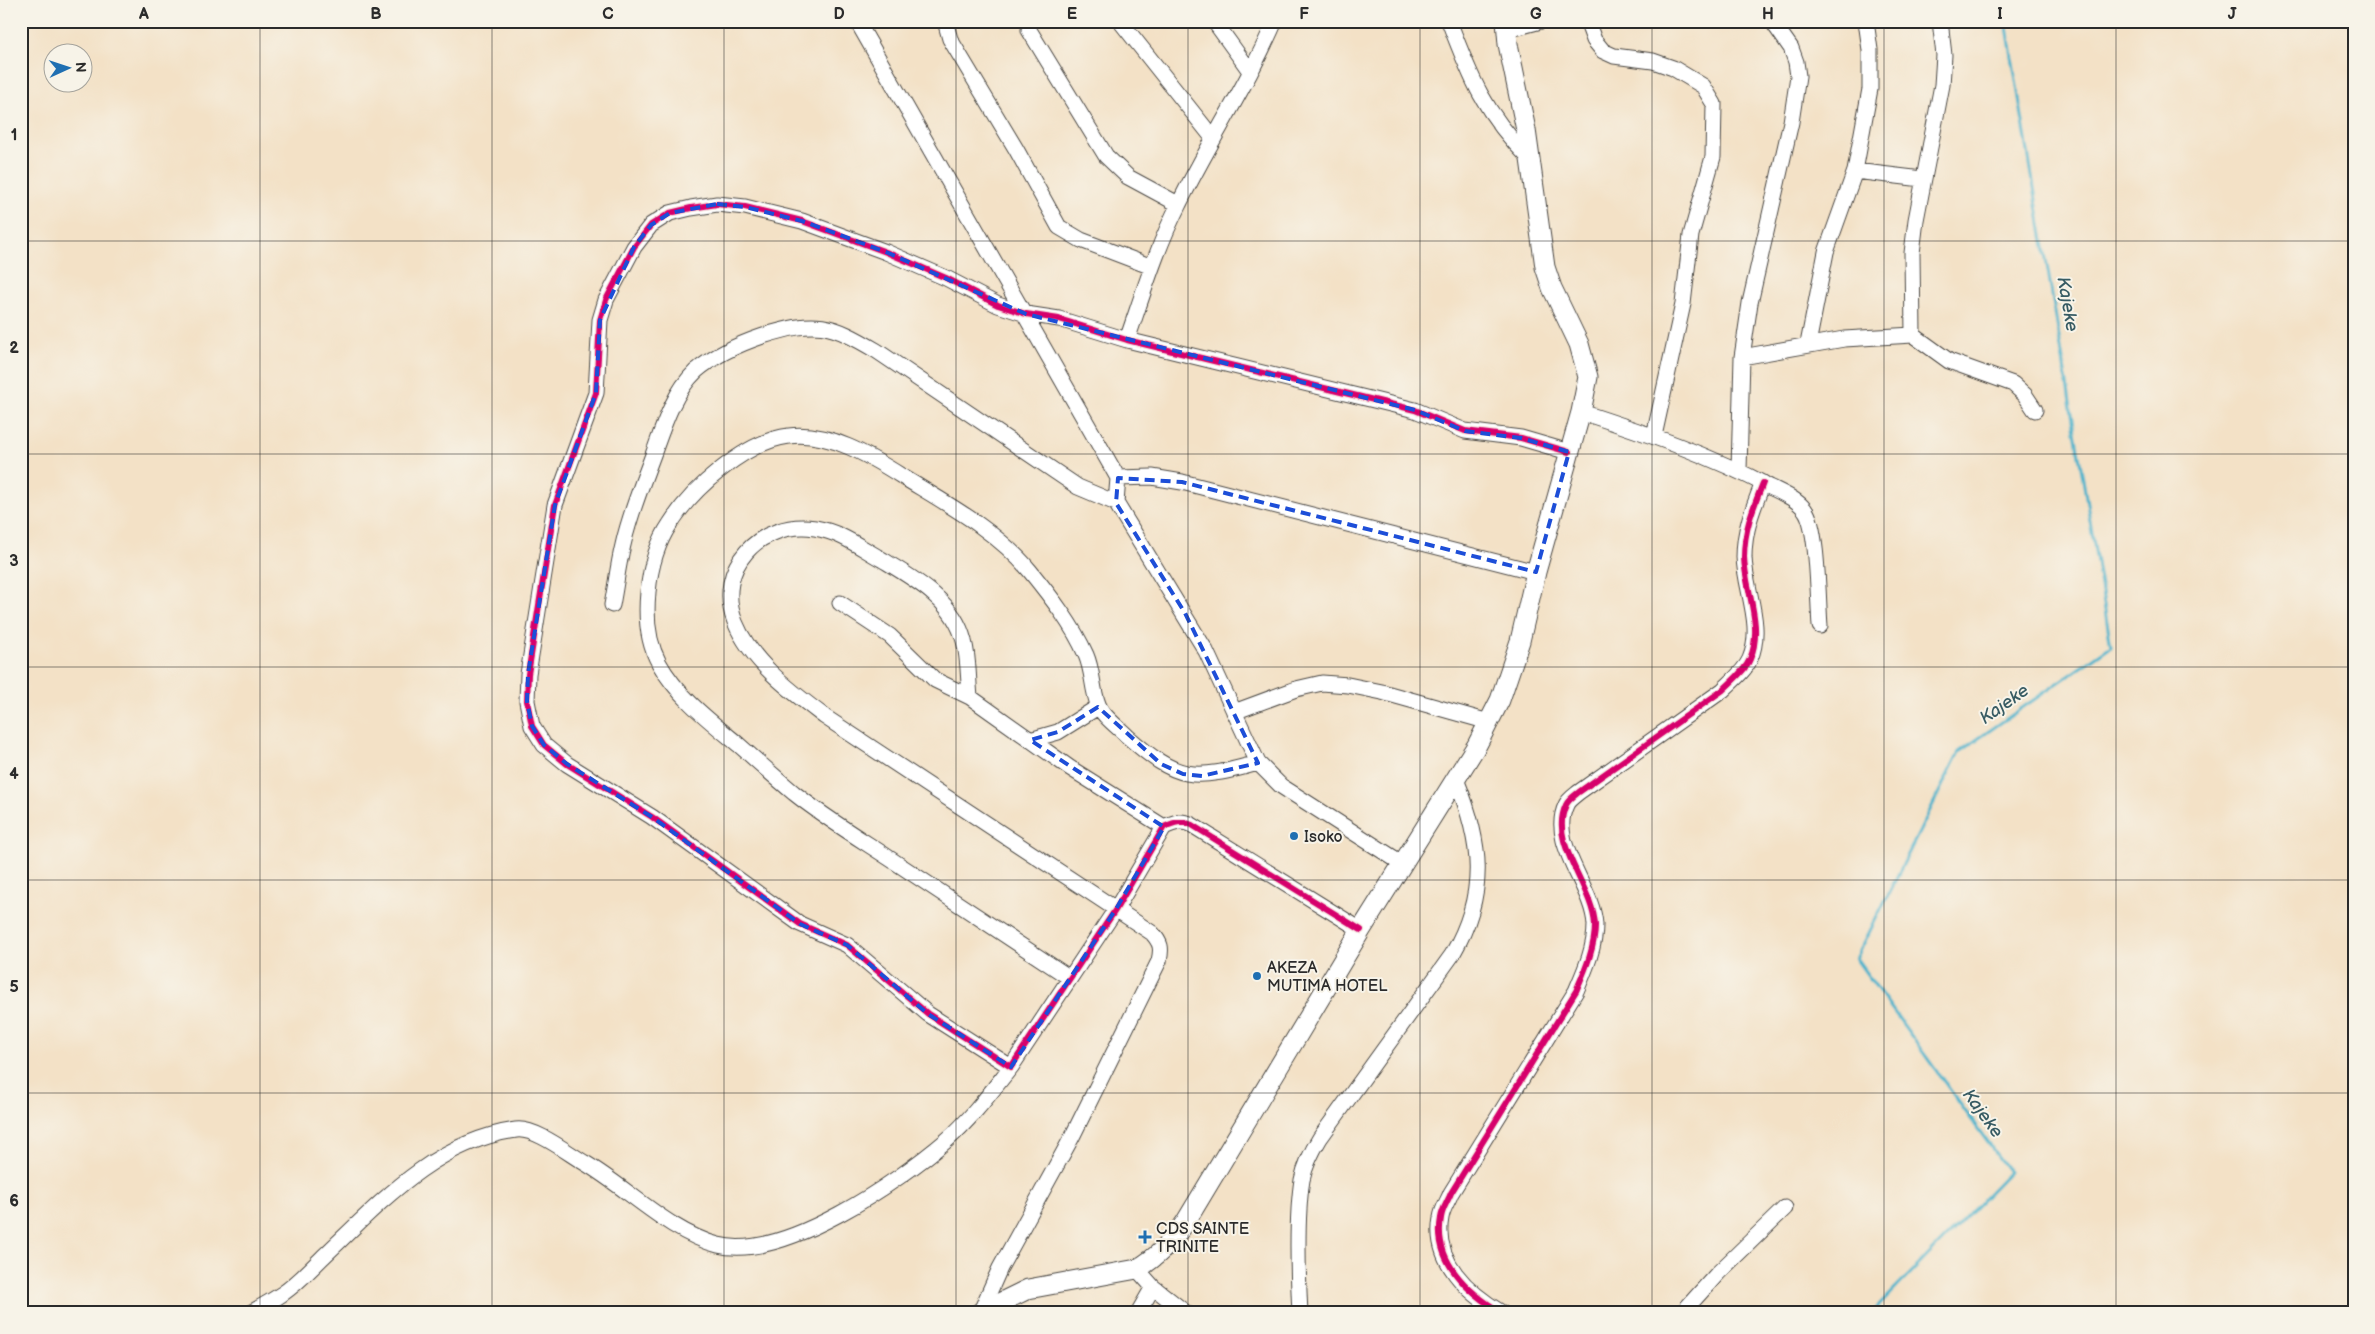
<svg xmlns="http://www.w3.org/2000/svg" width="2375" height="1334" viewBox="0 0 2375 1334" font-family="'Balsamiq Sans',sans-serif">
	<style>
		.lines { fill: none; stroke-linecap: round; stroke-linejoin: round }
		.stream { stroke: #4db3cc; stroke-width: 3 }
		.minor-casing { stroke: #494642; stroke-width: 17 }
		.major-casing { stroke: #494642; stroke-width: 21 }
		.minor { stroke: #fff; stroke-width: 15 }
		.major { stroke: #fff; stroke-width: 19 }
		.cycleway-casing { stroke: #f7f3e8; stroke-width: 9 }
		.cycleway { stroke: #d6006c; stroke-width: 6 }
		.marked { fill: none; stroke: #1d4ed8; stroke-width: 4; stroke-dasharray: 10 6; stroke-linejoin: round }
		.grid { fill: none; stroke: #2b2b2b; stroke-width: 1; stroke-opacity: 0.55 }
		.poi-dot { fill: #1f6fb2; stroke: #f7f3e8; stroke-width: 2 }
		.labels { text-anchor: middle; stroke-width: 4; stroke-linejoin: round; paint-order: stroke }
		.poi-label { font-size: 16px; fill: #2b2b2b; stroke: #f7f3e8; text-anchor: start }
		.water-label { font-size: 18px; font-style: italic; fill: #375b63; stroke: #f7f3e8 }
		.neatline { fill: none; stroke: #2b2b2b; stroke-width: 2 }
		.grid-label { font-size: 16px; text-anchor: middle; font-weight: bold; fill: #2b2b2b }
	</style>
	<rect width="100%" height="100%" fill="#f7f3e8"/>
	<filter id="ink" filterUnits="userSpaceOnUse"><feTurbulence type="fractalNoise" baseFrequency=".02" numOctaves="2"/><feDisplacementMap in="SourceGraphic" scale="10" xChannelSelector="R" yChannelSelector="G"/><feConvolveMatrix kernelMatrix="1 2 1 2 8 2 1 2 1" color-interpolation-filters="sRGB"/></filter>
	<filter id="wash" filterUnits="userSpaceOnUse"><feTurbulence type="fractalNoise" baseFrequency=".0096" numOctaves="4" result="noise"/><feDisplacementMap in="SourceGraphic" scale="20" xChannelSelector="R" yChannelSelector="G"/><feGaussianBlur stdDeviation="1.12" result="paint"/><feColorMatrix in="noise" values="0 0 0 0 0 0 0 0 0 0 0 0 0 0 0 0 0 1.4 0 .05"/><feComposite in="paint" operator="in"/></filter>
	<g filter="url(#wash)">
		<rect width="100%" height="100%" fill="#f3e1c6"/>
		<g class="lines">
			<path class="stream" d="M 1872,1313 L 2009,1172 L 1856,959 L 1959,752 L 2111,646 L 2006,21"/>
		</g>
	</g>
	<g filter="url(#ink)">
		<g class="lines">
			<g class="minor-casing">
				<path id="minor" d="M 857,21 L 1118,478 L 1116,503 L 1206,651 L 1258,763 L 1281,786 L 1403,864
					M 945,21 L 950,39 L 1016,149 L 1059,227 L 1081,240 L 1152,267
					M 1120,21 L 1213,138
					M 1214,21 L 1250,71
					M 1449,21 C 1471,79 1485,114 1530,159
					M 1587,21 L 1594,40 L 1603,51 L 1614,56 L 1653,61 L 1673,68 L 1703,86 L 1714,104 L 1713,157 L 1691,235 L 1683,304 L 1654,436
					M 1029,30 L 1106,156 L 1128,177 L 1178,204
					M 1507,30 L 1541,21
					M 1855,171 L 1922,179
					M 1913,335 L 1912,253 L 1916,220 L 1942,85 L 1944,55 L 1940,21
					M 1127,340 C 1143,294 1157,247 1179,204 C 1209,142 1248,84 1275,21
					M 1808,344 L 1826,252 L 1855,171 L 1870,89 L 1870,50 L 1866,21
					M 1742,357 L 1844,339 L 1913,335 L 1949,361 L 2013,384 L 2025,395 L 2035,410
					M 1581,412 C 1646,433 1710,455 1770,487 C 1782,493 1797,499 1805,510 C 1818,527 1818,601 1820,626
					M 1739,470 L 1742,357 L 1750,303 L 1791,122 L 1798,76 L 1796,62 L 1791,48 L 1772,21
					M 1118,478 L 1152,477 L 1182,482 L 1536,572
					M 840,603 L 890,636 L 935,680 L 970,697 C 968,679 969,659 964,641 C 954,601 916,580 883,560 C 861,548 841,532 815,528 C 760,520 714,568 735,622 C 751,662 792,692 825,717 L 1152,933 C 1161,943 1162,948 1159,961 L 1072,1137 L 1000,1268 L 981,1311
					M 612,605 C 616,585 618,565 623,545 C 630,513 643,482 654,452 C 664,424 674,392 696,371 C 715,355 739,344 763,336 C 816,319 830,323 877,351 L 1078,487 L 1116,503
					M 970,697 L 1070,768 L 1164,827
					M 1234,712 L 1296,689 L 1322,683 L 1348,685 L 1382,692 L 1489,722
					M 1030,740 L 1058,732 L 1098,707
					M 1361,930 L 1192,825 C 1181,820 1175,822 1164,827 L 1116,909 L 1011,1067 L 928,1014 L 847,945 L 800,924 L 652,817 L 567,764 L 544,745 L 532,726 L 527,701 L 528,674 L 555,505 L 596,393 L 600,320 L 606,300 L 634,247 L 651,225 L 670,213 L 691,208 L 717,204 L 745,207 L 802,221 L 886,252 L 946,278 L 998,305 L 1026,314 L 1059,319 L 1127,340 L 1415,410 L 1465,431 L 1521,438 L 1569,452
					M 1070,978 C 1010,938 950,898 889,858 C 857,837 824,817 794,793 C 775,777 757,761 739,745 C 710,721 677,696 659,663 C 638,625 647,558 670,524 C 692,489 746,441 789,436 C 829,431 870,456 903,477 C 947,504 996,530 1030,571 C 1051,597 1073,625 1086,655 C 1093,671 1092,689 1098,704 C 1102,716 1118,727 1127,736 C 1178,781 1193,781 1258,763
					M 1137,1269 L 1153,1287 L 1186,1313
					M 250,1313 C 261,1307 272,1301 282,1294 C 297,1284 310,1270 323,1257 C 380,1203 434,1142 516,1130 C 535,1127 569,1154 585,1163 C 629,1189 669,1232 718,1245 C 783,1262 899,1181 947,1140 C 971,1119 991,1092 1011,1067
					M 1138,1313 L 1153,1287
					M 1300,1313 C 1298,1275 1296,1217 1302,1180 C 1305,1165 1312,1151 1320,1138 L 1452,955 C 1488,893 1482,843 1456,779
					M 1502,1313 C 1468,1293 1433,1261 1441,1218 C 1442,1209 1448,1201 1451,1193 L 1576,991 C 1585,970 1595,948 1595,925 C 1593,886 1548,843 1566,805 C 1568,800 1574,796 1579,792 L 1723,690 C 1732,681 1745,671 1750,659 C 1764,626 1745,590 1744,557 C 1744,530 1753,508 1763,483
					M 1682,1313 L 1718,1273 L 1785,1208"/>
			</g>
			<g class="major-casing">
				<path id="major" d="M 979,1313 L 1028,1289 L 1137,1269 C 1158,1257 1171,1242 1185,1223 L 1361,930 L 1477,745 L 1500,700 L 1520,641 L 1536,572 L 1581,412 L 1588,377 L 1579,344 L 1552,288 L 1545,267 L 1526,130 L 1508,44 L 1506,21"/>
			</g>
			<use href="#minor" class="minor"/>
			<use href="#major" class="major"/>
			<g class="cycleway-casing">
				<path id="cycleway" d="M 1361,930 L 1192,825 C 1181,820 1175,822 1164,827 L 1116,909 L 1011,1067 L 928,1014 L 847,945 L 800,924 L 652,817 L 567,764 L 544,745 L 532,726 L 527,701 L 528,674 L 555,505 L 596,393 L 600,320 L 606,300 L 634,247 L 651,225 L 670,213 L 691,208 L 717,204 L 745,207 L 802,221 L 886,252 L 946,278 L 998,305 L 1026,314 L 1059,319 L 1127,340 L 1415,410 L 1465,431 L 1521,438 L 1569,452
					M 1502,1313 C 1468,1293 1433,1261 1441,1218 C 1442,1209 1448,1201 1451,1193 L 1576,991 C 1585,970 1595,948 1595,925 C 1593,886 1548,843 1566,805 C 1568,800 1574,796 1579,792 L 1723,690 C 1732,681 1745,671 1750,659 C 1764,626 1745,590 1744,557 C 1744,530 1753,508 1763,483"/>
			</g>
			<use href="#cycleway" class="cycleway"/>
		</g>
	</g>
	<path class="marked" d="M 717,204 L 745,207 L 802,221 L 886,252 L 1026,314 L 1415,410 L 1465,431 L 1521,438 L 1569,452 L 1536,572 L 1182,482 L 1118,478 L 1116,503 L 1185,613 L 1258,763 L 1202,776 L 1183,774 L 1161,764 L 1098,707 L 1058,732 L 1030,740 L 1164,827 L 1116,909 L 1011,1067 L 928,1014 L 847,945 L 800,924 L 652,817 L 567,764 L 544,745 L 532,726 L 527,701 L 528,674 L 555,505 L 596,393 L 600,320 L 634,247 L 651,225 L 670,213 Z"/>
	<path class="grid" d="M 260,21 L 260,1313M 492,21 L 492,1313M 724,21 L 724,1313M 956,21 L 956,1313M 1188,21 L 1188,1313M 1420,21 L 1420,1313M 1652,21 L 1652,1313M 1884,21 L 1884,1313M 2116,21 L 2116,1313M 21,241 L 2354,241M 21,454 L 2354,454M 21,667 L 2354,667M 21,880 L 2354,880M 21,1093 L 2354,1093"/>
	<g class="poi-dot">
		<circle cx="1294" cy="836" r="5"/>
		<circle cx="1257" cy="976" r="5"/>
		<path d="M1142.5 1229.5h5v5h5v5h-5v5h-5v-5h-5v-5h5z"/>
	</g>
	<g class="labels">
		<g class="poi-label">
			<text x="1304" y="842">Isoko</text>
			<text x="1267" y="973">AKEZA<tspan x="1267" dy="18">MUTIMA HOTEL</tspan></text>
			<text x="1156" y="1234">CDS SAINTE<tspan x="1156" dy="18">TRINITE</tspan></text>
		</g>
		<g class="water-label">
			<text transform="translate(2068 304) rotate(80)" y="6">Kajeke</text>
			<text transform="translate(2004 704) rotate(-35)" y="6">Kajeke</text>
			<text transform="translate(1983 1113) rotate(54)" y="6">Kajeke</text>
		</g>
	</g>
	<rect width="2375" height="1334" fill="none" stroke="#f7f3e8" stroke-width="55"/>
	<g transform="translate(68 68) rotate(87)"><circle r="24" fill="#f7f3e8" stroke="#a5a39c"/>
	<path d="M0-4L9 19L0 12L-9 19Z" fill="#1f6fb2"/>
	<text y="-8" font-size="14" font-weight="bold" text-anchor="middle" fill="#2b2b2b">N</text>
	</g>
	<rect x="28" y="28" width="2320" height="1278" class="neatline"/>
	<g class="grid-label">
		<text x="144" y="19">A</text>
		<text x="376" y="19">B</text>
		<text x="608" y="19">C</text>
		<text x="839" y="19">D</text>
		<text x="1072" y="19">E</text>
		<text x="1304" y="19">F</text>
		<text x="1536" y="19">G</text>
		<text x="1768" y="19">H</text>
		<text x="2000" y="19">I</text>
		<text x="2232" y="19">J</text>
		<text x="14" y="140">1</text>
		<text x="14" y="353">2</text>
		<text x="14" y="566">3</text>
		<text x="14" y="779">4</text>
		<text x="14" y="992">5</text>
		<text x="14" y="1206">6</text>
	</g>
</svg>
